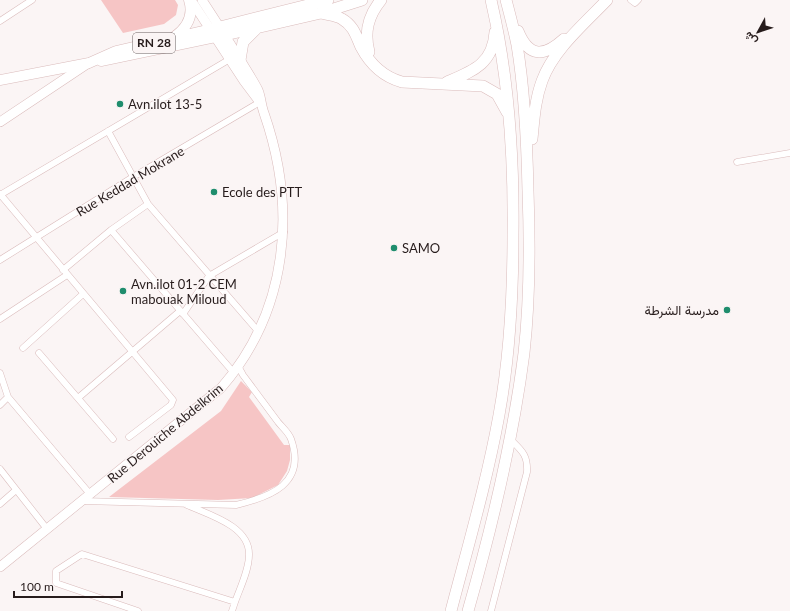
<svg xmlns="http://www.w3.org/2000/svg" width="790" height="611" viewBox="0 0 790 611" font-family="Lato,Vazirmatn,sans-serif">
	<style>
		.garden { fill: #f6c5c5 }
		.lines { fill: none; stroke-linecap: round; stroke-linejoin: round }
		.street-casing { stroke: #dabbbb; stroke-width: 7 }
		.secondary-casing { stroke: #dabbbb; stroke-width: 10 }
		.primary-casing { stroke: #dabbbb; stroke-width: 11 }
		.highway-casing { stroke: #dabbbb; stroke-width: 12 }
		.street { stroke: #fff; stroke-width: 6 }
		.secondary { stroke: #fff; stroke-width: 9 }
		.primary { stroke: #fff; stroke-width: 10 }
		.highway { stroke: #fff; stroke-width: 11 }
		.poi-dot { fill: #1f8d6d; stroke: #fbf5f5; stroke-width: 1.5 }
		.labels { text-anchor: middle; stroke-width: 3; stroke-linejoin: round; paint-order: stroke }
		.shield { fill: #fbf5f5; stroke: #675d5d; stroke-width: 1 }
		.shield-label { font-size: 12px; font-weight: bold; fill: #271c1c }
		.poi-label { font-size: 13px; fill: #271c1c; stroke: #fbf5f5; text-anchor: start }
		.street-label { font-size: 13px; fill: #271c1c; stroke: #fbf5f5 }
	</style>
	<rect width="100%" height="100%" fill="#fbf5f5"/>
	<path class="garden" d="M 101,0 L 175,0 L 178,5 L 176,15 L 164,24 L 123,33 Z
		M 241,381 L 252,392 L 249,397 L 284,445 L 290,445 L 290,460 L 287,471 L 278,485 L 252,498 L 218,500 L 109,497 L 221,411 Z"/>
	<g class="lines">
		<g class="street-casing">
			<path id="street" d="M 631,0 L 635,3 L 638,0
				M 0,21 L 32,0
				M 108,131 L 148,204 L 258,331
				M 737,162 L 790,153
				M 0,194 L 173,400 L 171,405 L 129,437
				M 0,195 L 230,59
				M 111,230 L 234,373
				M 0,260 L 133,177 L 260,102
				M 63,270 L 111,230 L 148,204
				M 183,314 L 209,276 L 284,232
				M 0,319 L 67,275
				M 23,348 L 83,294
				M 39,353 L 113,439
				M 0,373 L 8,397 L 90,494
				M 78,398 L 180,311
				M 0,405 L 8,397
				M 0,469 L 47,529
				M 82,501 L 236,505 C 270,497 307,484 291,439 C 289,433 282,427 278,422 C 266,406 255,391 243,375 L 238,366
				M 0,504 L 16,490
				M 138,611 L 56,583 L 56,571 L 82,554 L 235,602 C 240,588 249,570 249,555 C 250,525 206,514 185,504
				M 232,611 L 235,602
				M 491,611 L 527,472 C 528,454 521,450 509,438"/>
		</g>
		<g class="secondary-casing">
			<path id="secondary" d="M 191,0 L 244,81 L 259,101
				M 0,122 L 87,64
				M 0,567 L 221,388 C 289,310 297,208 264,113 C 261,105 261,97 258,90 C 253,80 246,70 241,61 C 228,40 215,20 202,0"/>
		</g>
		<g class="primary-casing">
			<path id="primary" d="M 174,37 C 187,28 194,16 189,0
				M 101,61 L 225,35
				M 0,80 L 89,63 L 116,51 L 220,27"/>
		</g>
		<g class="highway-casing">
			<path id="highway" d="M 321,13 C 328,15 336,15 342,19 C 354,26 356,36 361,47 C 370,64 384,77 402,82 L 483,86 L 497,94 L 507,112
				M 220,27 L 328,0
				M 518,31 C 529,58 544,57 564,39
				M 225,35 L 321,13 L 362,0
				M 369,52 C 364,32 368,16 381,0
				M 240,60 L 243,42 L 256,29
				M 447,82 C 473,71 493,64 495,32
				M 532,139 C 534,119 535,100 542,81 C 553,50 584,24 607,0
				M 451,611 C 468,546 487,481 499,415 C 510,355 513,295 513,235 C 514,156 509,77 491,0
				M 468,611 C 492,527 513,439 524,353 C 530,299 530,245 528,191 C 527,143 525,93 517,45 C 514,30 510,15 506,0"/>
		</g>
		<use href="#street" class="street"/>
		<use href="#secondary" class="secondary"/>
		<use href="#primary" class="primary"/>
		<use href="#highway" class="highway"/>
	</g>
	<g class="poi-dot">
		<circle cx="120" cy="104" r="4"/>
		<circle cx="214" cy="192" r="4"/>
		<circle cx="394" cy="248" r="4"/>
		<circle cx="123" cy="291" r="4"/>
		<circle cx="727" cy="310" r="4"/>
	</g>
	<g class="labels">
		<rect class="shield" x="133" y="33" width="42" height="20" rx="3"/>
		<g class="shield-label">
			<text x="154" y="47">RN 28</text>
		</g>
		<g class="poi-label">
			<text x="128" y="109">Avn.ilot 13-5</text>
			<text x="222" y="197">Ecole des PTT</text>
			<text x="402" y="253">SAMO</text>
			<text x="131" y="289">Avn.ilot 01-2 CEM<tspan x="131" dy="15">mabouak Miloud</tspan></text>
			<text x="719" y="315" text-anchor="end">مدرسة الشرطة</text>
		</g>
		<g class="street-label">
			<text transform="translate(130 181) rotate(-31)" y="5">Rue Keddad Mokrane</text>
			<text transform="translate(165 433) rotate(-40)" y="5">Rue Derouiche Abdelkrim</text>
		</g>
	</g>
	<g transform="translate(758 32) rotate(230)" stroke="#fbf5f5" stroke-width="3" paint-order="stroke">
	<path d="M0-3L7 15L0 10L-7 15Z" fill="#271c1c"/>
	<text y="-6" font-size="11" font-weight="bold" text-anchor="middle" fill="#271c1c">ش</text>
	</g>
	<path d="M14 591v6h108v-6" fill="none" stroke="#271c1c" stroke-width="2"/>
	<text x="20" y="591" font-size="12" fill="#271c1c" stroke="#fbf5f5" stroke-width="3" paint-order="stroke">100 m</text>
</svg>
